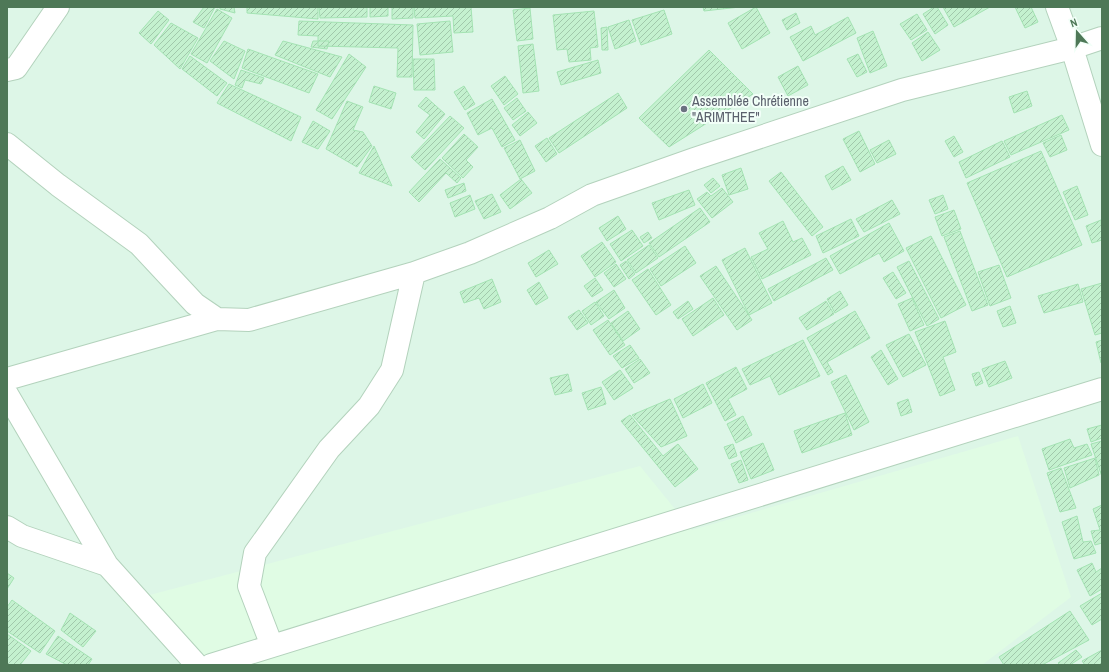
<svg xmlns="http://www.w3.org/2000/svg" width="1109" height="672" viewBox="0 0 1109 672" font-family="'Archivo Narrow',sans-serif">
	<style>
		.residential { fill: #ddf6e7 }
		.commercial { fill: #e0fce4 }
		.building { fill: url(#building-hatch); stroke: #a4e3b3 }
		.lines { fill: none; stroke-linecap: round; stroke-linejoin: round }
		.street-casing { stroke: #b3d2bc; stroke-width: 24 }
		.street { stroke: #fff; stroke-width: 22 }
		.worship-dot { fill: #6b7280; stroke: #f2fff8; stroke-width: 1.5 }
		.labels { text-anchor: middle; stroke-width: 4; stroke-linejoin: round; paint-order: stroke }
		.worship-label { font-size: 14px; fill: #5b616d; stroke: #f2fff8; text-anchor: start }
	</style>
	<defs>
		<pattern id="building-hatch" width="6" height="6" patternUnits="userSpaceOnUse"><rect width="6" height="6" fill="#c4f1cf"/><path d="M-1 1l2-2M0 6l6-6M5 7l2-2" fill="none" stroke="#a1c8ab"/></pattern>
	</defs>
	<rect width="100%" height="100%" fill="#ecfcf3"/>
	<path class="residential" d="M 7,7 L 1102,7 L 1102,665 L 7,665 Z"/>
	<path class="commercial" d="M 1018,436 L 1071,597 L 982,665 L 184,665 L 123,602 L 640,466 L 692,530 Z"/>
	<path class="building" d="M 204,7 L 215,7 L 204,28 L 193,22 Z
		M 220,7 L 234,7 L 235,13 L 220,9 Z
		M 247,7 L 318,7 L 318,19 L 247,13 Z
		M 319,7 L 367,7 L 367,17 L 320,18 Z
		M 370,7 L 388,7 L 388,16 L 370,17 Z
		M 392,7 L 413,7 L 413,18 L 392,19 Z
		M 414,7 L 471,7 L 473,32 L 454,33 L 453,16 L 415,18 Z
		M 703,7 L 740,7 L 704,11 Z
		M 756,7 L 770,33 L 742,49 L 728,23 Z
		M 934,7 L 937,7 L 948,25 L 935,34 L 923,14 Z
		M 943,7 L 990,7 L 954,27 Z
		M 1015,7 L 1031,7 L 1038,22 L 1025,28 Z
		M 530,8 L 533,39 L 517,41 L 513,10 Z
		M 217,9 L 232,18 L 207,63 L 191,54 Z
		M 664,10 L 672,34 L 641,45 L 632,20 Z
		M 158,11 L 169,20 L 151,44 L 139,33 Z
		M 594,11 L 598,47 L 590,48 L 591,60 L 569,62 L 567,49 L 557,50 L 553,15 Z
		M 796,13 L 800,23 L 787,30 L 782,20 Z
		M 917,14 L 927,30 L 911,40 L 900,24 Z
		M 848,17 L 856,33 L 803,61 L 790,37 L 811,26 L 815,35 Z
		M 629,20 L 636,41 L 615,49 L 608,27 Z
		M 299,21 L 413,25 L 412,77 L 397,77 L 398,48 L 318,46 L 318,36 L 298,35 Z
		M 450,21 L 453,52 L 420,55 L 417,24 Z
		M 171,23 L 198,38 L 180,69 L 154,45 Z
		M 607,27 L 608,50 L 602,50 L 601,28 Z
		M 873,31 L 887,66 L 870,73 L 857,38 Z
		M 928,32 L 940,50 L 922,61 L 912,43 Z
		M 224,41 L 245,51 L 234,79 L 210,61 Z
		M 283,41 L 342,57 L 330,77 L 275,55 Z
		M 313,41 L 329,41 L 327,49 L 311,47 Z
		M 533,44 L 539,91 L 523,93 L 518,46 Z
		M 248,49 L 318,74 L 309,93 L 242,68 Z
		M 709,50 L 753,94 L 669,147 L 639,118 Z
		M 349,54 L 366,67 L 332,119 L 316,110 Z
		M 858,54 L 867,72 L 857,77 L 847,59 Z
		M 190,56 L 227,83 L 217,96 L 182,69 Z
		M 413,59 L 434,59 L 435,90 L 414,90 Z
		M 598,60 L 601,73 L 561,85 L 557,72 Z
		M 798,66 L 808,85 L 788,96 L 778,77 Z
		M 241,70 L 264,78 L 261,84 L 245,80 L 242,88 L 235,85 Z
		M 505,76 L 518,94 L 504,105 L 491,86 Z
		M 229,84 L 301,117 L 291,141 L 217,103 Z
		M 374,86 L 396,93 L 391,109 L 369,102 Z
		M 464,86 L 475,104 L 465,110 L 454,92 Z
		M 1027,91 L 1032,106 L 1014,113 L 1009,97 Z
		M 618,93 L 627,108 L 559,153 L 549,138 Z
		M 426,97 L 445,114 L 424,139 L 416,132 L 430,115 L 418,106 Z
		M 517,98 L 526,111 L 513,120 L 504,108 Z
		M 492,99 L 515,140 L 502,147 L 492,128 L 478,135 L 467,113 Z
		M 347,101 L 363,107 L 353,130 L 363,132 L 372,146 L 357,167 L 326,149 Z
		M 528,112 L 537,123 L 520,136 L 512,125 Z
		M 1062,115 L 1069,130 L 1011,155 L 1004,141 Z
		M 450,116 L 464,128 L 425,170 L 411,157 Z
		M 313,121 L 330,131 L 318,149 L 302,142 Z
		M 859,131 L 875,164 L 860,172 L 843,139 Z
		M 464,134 L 478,147 L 466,160 L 473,167 L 463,178 L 442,158 Z
		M 1061,135 L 1067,150 L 1050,157 L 1043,143 Z
		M 954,136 L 963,152 L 954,157 L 945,141 Z
		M 547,138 L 557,154 L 546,162 L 535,146 Z
		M 520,140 L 535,171 L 520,179 L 504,148 Z
		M 889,140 L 896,154 L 877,163 L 870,150 Z
		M 1002,141 L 1010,157 L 966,178 L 959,162 Z
		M 374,146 L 392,186 L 359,173 Z
		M 1041,151 L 1082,245 L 1007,277 L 967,183 Z
		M 440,159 L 461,178 L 457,183 L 446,173 L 419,202 L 409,192 Z
		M 843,166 L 851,180 L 832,190 L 825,176 Z
		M 741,168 L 748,189 L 729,195 L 722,175 Z
		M 781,172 L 823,227 L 812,236 L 769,181 Z
		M 713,178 L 720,186 L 711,193 L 704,185 Z
		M 521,179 L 532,193 L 510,209 L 500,195 Z
		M 464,183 L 466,191 L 448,198 L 445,190 Z
		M 1077,186 L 1088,215 L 1075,220 L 1063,192 Z
		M 722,188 L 733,202 L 712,218 L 697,199 L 707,192 L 711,196 Z
		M 689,190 L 695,205 L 659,220 L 652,203 Z
		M 492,194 L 501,212 L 484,219 L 475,201 Z
		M 470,195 L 475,209 L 455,217 L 450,203 Z
		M 943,195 L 948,209 L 935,214 L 929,200 Z
		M 892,200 L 900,214 L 864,232 L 856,219 Z
		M 700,208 L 710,222 L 659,257 L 649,243 Z
		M 954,210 L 961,229 L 942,236 L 935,217 Z
		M 618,216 L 626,229 L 607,241 L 599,228 Z
		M 851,219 L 859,236 L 823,253 L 816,236 Z
		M 1101,220 L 1102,240 L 1092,243 L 1086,226 Z
		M 783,221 L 793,242 L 802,238 L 811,255 L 762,279 L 751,257 L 768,249 L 759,233 Z
		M 889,223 L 904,251 L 884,262 L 879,253 L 840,274 L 830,256 Z
		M 632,230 L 643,246 L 621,261 L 610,244 Z
		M 960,231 L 988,305 L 972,311 L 944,237 Z
		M 648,232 L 652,238 L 644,243 L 640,237 Z
		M 931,236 L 966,305 L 941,318 L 906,248 Z
		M 602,242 L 616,262 L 595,277 L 581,256 Z
		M 649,245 L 658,258 L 636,273 L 627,260 Z
		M 685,246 L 696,263 L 661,286 L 650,269 Z
		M 745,248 L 772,303 L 749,315 L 722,260 Z
		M 549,250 L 558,264 L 536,277 L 528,263 Z
		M 826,258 L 833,270 L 774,301 L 768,289 Z
		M 626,261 L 635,274 L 629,279 L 620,265 Z
		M 909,261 L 939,319 L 927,326 L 897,267 Z
		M 616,264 L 626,279 L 614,287 L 604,273 Z
		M 999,265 L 1011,298 L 990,306 L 978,272 Z
		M 716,266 L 752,320 L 737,330 L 700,276 Z
		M 648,269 L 671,305 L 656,315 L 632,280 Z
		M 893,272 L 906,293 L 896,299 L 883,278 Z
		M 595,278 L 603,290 L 592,297 L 584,286 Z
		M 492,279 L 501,302 L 484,309 L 479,298 L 464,303 L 460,292 Z
		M 539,282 L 548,298 L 536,305 L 527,290 Z
		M 1102,283 L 1102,333 L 1095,335 L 1081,289 Z
		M 1078,284 L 1083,302 L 1044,313 L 1038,296 Z
		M 614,290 L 625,308 L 609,319 L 596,302 Z
		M 840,291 L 848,305 L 835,313 L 827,299 Z
		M 713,298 L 724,315 L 693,336 L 682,319 Z
		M 912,298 L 924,325 L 910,331 L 898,304 Z
		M 688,301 L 693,309 L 678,319 L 673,312 Z
		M 826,301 L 834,314 L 807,330 L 799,318 Z
		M 595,302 L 604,316 L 591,325 L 582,311 Z
		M 1010,306 L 1016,323 L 1003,327 L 997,311 Z
		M 579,310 L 588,323 L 577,330 L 568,317 Z
		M 628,311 L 640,329 L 623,341 L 611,323 Z
		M 855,311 L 870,338 L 827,362 L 833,372 L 828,375 L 807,338 Z
		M 608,320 L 625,345 L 610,355 L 593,330 Z
		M 945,321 L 956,352 L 943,357 L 955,390 L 940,396 L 915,332 Z
		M 909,334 L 926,365 L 903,377 L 886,345 Z
		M 803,340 L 820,376 L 779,395 L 770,376 L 750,385 L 742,369 Z
		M 1102,340 L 1102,363 L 1101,363 L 1096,342 Z
		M 630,345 L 639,358 L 622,368 L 613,356 Z
		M 881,350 L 898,379 L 888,385 L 871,357 Z
		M 640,359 L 650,373 L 634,383 L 625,369 Z
		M 1005,361 L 1012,378 L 989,387 L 982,369 Z
		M 736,367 L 747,389 L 728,399 L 736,415 L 725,421 L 706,383 Z
		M 620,370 L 633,388 L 614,400 L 602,382 Z
		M 979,372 L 983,383 L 976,386 L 972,374 Z
		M 568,374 L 572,391 L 555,395 L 550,378 Z
		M 846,375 L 869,422 L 854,430 L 831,382 Z
		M 703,384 L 712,403 L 683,418 L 674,399 Z
		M 601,387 L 606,404 L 588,410 L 582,393 Z
		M 670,399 L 687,436 L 661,447 L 632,415 Z
		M 908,399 L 912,412 L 901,416 L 897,403 Z
		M 845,413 L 852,435 L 802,453 L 794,431 Z
		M 630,415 L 663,456 L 678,444 L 698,469 L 675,487 L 621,421 Z
		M 743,416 L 752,435 L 736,443 L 727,424 Z
		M 1102,425 L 1102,438 L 1091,442 L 1087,429 Z
		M 1070,439 L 1074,448 L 1087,444 L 1092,455 L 1049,470 L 1042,449 Z
		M 1102,441 L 1102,477 L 1091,444 Z
		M 763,443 L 774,470 L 751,479 L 740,452 Z
		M 733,444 L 737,456 L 729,459 L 724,447 Z
		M 1095,458 L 1099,475 L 1070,488 L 1064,468 Z
		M 741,460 L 748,480 L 739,483 L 731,464 Z
		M 1061,468 L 1076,508 L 1060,512 L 1047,473 Z
		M 1102,505 L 1102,543 L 1095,545 L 1091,531 L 1100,530 L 1093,509 Z
		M 1077,516 L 1083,542 L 1091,541 L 1096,553 L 1074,559 L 1062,522 Z
		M 1092,563 L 1096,572 L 1102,568 L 1102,589 L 1090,596 L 1077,570 Z
		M 7,573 L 14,578 L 7,589 Z
		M 1102,593 L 1102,619 L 1092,625 L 1080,606 Z
		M 12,600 L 55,631 L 40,653 L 7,631 L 7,607 Z
		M 1070,611 L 1089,640 L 1042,665 L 1004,665 L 999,657 Z
		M 70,613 L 96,631 L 83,647 L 61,630 Z
		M 7,634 L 31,651 L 20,665 L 7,665 Z
		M 58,636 L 92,659 L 88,665 L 67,665 L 46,654 Z
		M 1076,650 L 1082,657 L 1070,665 L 1060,665 L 1058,663 Z
		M 1102,650 L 1102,665 L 1085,665 L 1082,661 Z"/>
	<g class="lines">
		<g class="street-casing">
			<path id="street" d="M 1057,7 L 1072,48 L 1102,145
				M 7,70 L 16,68 L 58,7
				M 7,144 L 58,185 L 139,244 L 195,304 L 217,319 L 249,320 L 414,273 L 470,253 L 550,218 L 592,195 L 694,159 L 902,90 L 1072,48 L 1102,38
				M 7,379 L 217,319
				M 7,394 L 107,565
				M 7,527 L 22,536 L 107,565 L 197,665
				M 272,646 L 249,586 L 255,553 L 329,449 L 369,406 L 392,370 L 414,273
				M 211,665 L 1102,389"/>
		</g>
		<use href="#street" class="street"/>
	</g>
	<circle class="worship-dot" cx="684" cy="109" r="4"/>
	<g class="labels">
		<g class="worship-label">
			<text x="692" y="106">Assemblée Chrétienne<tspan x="692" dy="16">"ARIMTHEE"</tspan></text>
		</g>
	</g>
	<rect width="1109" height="672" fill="none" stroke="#4e7857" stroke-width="16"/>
	<g transform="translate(1077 32) rotate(340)" stroke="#f2fff8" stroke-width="3" paint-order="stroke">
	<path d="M0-3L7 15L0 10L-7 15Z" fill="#4e7857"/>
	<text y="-6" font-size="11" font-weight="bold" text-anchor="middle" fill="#4e7857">N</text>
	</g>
</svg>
